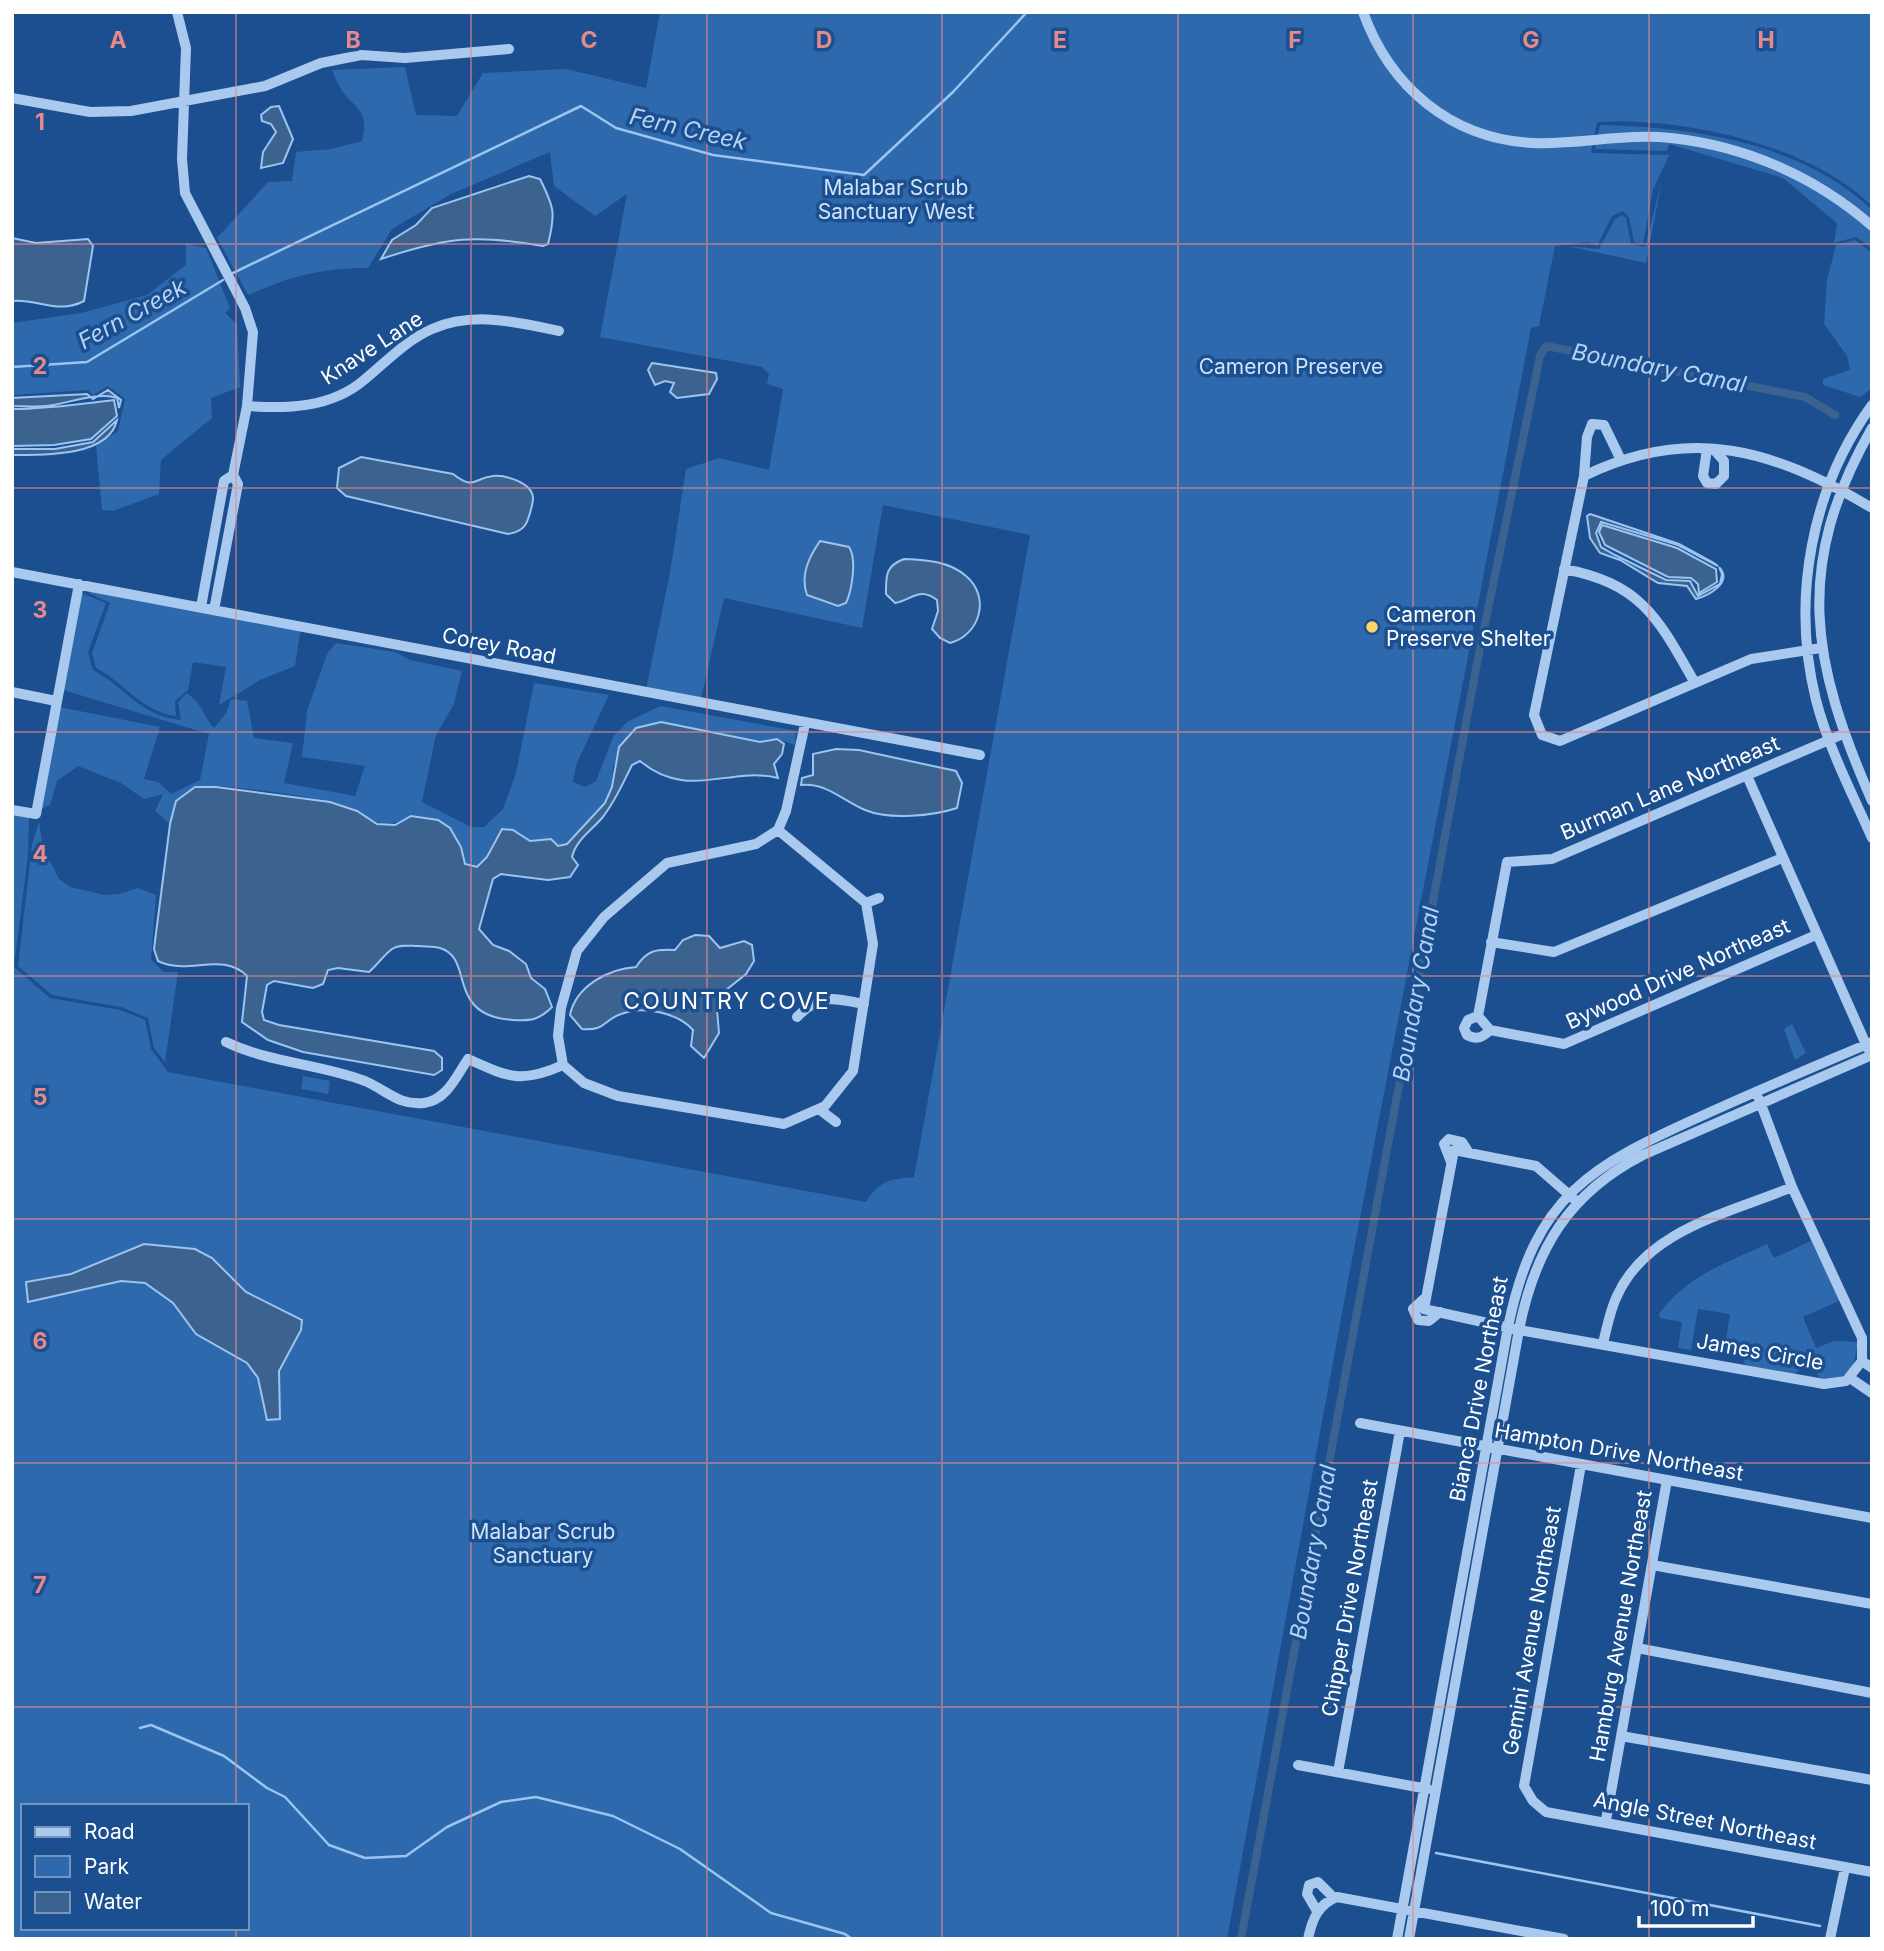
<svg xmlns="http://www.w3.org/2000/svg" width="1884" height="1951" viewBox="0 0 1884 1951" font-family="Inter,sans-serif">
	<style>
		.green { fill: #2e69ad; fill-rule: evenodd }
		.water { fill: #3c6290; stroke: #9cc4f0; stroke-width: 2 }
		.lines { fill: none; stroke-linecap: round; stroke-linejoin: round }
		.stream { stroke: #9cc4f0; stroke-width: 2.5 }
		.canal { stroke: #3c6290; stroke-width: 8 }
		.minor { stroke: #a9c9ee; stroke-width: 10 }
		.grid { fill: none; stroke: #e88989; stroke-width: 2; stroke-opacity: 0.55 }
		.poi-dot { fill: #ffd166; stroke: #1b4f8f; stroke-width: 2.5 }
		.labels { text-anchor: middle; stroke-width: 7; stroke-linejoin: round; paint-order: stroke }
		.park-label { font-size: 21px; fill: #cfe3fa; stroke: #1b4f8f }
		.street-label { font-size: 21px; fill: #fff; stroke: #1b4f8f }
		.poi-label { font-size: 21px; fill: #fff; stroke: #1b4f8f; text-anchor: start }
		.water-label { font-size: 23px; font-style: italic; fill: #b5d3f5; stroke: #1b4f8f }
		.neighbourhood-label { font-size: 23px; letter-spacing: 2px; fill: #fff; stroke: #1b4f8f }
		.grid-label { font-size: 23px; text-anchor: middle; font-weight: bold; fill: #e88989; stroke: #1b4f8f; stroke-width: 7; stroke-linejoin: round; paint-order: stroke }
	</style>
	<rect width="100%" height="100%" fill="#1b4f8f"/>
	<path class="green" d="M 660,12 L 1872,12 L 1872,206 C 1809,144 1683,117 1597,122 L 1591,153 L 1669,155 L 1653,190 L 1643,244 L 1634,242 L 1629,217 L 1623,211 L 1612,216 L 1597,246 L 1588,242 L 1555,246 L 1539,326 L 1531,328 L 1346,1291 L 1227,1939 L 12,1939 L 12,813 L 29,816 L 28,855 L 14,967 L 50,998 L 120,1010 L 145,1020 L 151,1049 L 168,1072 L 866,1202 C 879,1181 890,1179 914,1177 L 1030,535 L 883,505 L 862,628 L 724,598 L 701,699 L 646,689 L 670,573 L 686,469 L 719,458 L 769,470 L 783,389 L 767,384 L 769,374 L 762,367 L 600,337 L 627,194 L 595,216 L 554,186 L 550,152 L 451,194 L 392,229 L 368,268 C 324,267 288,277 248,295 L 217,238 L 268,182 L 292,181 L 296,152 L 331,149 L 362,141 C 369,111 358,111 342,91 C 338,85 335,77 332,70 L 405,67 L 416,115 L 457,116 L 483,73 L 566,69 L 646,88 ZM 23,1806 L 247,1806 L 247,1928 L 23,1928 Z
		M 1600,125 C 1693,127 1803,143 1872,210 L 1872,248 L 1856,237 L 1834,243 L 1837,223 L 1783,178 L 1669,144 L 1667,151 L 1595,149 Z
		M 1662,180 L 1646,263 L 1567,246 L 1599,249 L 1615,219 L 1622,215 L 1626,218 L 1631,244 L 1645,247 Z
		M 1855,240 L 1872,253 L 1872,388 L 1860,397 L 1823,385 L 1823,379 L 1850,370 L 1847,356 L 1824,324 L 1827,280 L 1836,245 Z
		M 186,244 L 206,248 L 230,308 L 225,313 L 237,324 L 240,387 L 211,398 L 212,418 L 161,460 L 159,494 L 113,511 L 102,510 L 96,446 L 118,431 L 125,399 L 108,386 L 93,395 L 88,390 L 12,395 L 12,323 L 81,313 L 147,295 L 186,265 Z
		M 92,587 L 301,627 L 295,666 L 260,680 L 219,705 L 226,667 L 193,662 L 188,690 L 175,701 L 176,716 C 142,712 125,683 96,668 L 92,653 L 110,603 L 89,593 Z
		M 81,593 L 106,603 L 88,652 L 93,670 C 127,688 139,716 181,720 L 178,702 L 187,693 C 206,708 201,713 214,728 L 226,713 L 231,699 L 247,701 L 254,738 L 293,743 L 284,783 L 355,796 L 365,766 L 302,757 L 307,711 L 327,654 L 336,643 L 395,652 L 410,660 L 462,671 L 454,704 L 436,735 L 422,802 L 471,827 L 484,827 L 503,809 L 516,773 L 534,683 L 609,695 L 576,765 L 573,782 L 585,787 L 596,781 L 613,737 L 627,722 L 660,706 L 796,731 L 795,745 L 777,739 L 760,742 L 661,722 L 636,728 L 613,766 L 612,787 L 605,803 L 567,844 L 558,846 L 551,839 L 530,841 L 513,830 L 495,839 L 487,857 L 477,867 L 465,864 L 461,847 L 411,816 C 377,836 365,811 332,802 C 309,797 217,782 197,787 C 178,792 174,809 170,824 L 155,811 L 163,794 L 144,799 L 121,783 L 78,766 L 57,781 L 50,805 L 41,809 L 59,707 L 160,727 L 144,779 L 158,782 L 171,794 L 200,780 L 209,734 L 63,690 Z
		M 39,822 L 43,847 L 59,879 L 70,887 L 104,895 L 119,894 L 138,888 L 156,895 L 151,960 L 164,972 L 178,972 L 165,1062 L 154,1048 L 148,1018 L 121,1007 L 52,995 L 18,966 L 32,845 Z
		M 1792,1024 L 1806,1053 L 1795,1060 L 1784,1029 Z
		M 303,1076 L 330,1081 L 328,1094 L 301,1089 Z
		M 1811,1241 L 1817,1254 L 1822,1253 L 1843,1299 L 1803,1317 L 1816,1348 L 1834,1341 L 1858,1342 L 1853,1369 L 1835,1380 L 1820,1379 L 1814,1369 L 1804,1367 L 1794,1374 L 1745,1365 L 1742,1355 L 1729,1353 L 1730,1347 L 1725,1346 L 1730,1314 L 1698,1309 L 1691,1350 L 1678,1348 L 1682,1322 L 1660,1318 L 1659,1314 C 1686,1276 1726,1263 1767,1244 L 1774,1258 Z"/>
	<path class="water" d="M 279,106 L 293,139 L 283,163 L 261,168 L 263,152 L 276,132 L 271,124 L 262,121 L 261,115 L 271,107 Z
		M 529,176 L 540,179 C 554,207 556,213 548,244 L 543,246 C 476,234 447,237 381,259 L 392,240 L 416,225 L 432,208 Z
		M 12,238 L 36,243 L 88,239 L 93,246 L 84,301 C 58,315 37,298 12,301 Z
		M 652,363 L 716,373 L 717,379 L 709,394 L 677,398 L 670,392 L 674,383 L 665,381 L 655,385 L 648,370 Z
		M 108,390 L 121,400 L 119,408 L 117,398 C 99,391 66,404 46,406 C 35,407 23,406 12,406 L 12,398 L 87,394 L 93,399 Z
		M 114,400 L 117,416 L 91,439 L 54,445 L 12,446 L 12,409 C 47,409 80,404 114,400 Z
		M 117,420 C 109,457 43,455 12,455 L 12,449 L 55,449 L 93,442 Z
		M 361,457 L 453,474 C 475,491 473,478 493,476 C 505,475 532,482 533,498 C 533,503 530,514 528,519 C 525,529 518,532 508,534 L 346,496 L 337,488 L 339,468 Z
		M 1590,514 L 1679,544 L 1714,563 L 1718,566 L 1678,545 L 1601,522 L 1596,533 L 1601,547 L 1615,555 L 1666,580 L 1690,581 L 1698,596 L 1720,584 L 1722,574 L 1719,567 C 1733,582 1710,595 1696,599 L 1687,586 L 1658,583 L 1620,560 L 1600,553 L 1590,538 L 1587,516 Z
		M 1602,525 L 1677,548 L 1716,569 L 1717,582 L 1699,593 L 1698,584 L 1691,578 L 1668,577 L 1605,545 L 1599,532 Z
		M 820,541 L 849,547 C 857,559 852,590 846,603 L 838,606 L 807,595 C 800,575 809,557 820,541 Z
		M 904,559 C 926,560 949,561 966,576 C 991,597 980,635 950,643 L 940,638 L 932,629 L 938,611 L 937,600 C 920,587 913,599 895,603 L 886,594 C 886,576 885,566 904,559 Z
		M 661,722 L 760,742 L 777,739 L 784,744 L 782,754 L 774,764 L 778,778 C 729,766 688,801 640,761 L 632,765 C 623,783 615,802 602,818 C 590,832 576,840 572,857 L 578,865 L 570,877 L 548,880 L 501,874 L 493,879 L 479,929 L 493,945 L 509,951 L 526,964 L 531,978 L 545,989 L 552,1007 C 539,1020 531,1021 513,1020 C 445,1016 475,958 440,948 C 433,946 425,947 418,946 C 410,946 399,944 392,949 C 384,955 377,965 369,972 L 338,968 L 328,970 L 323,984 L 313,988 L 274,981 L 267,985 L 262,1012 L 264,1020 L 279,1025 L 434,1051 L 442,1058 L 442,1070 L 434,1075 L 303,1052 L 268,1040 L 242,1022 L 247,976 C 222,951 188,976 158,961 L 154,949 L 170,824 L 176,801 L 195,787 L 216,787 L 330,802 L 357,811 L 377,824 L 395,825 L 411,816 L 438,820 L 450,828 L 461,847 L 465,864 L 477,867 L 487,857 L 502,829 L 513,830 L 530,841 L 551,839 L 558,846 L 567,844 L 605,803 L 612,787 L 619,747 L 636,728 Z
		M 836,749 L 859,750 L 956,771 L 962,783 L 957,808 C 933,816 889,820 865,810 C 841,800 828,783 801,785 L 802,778 L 813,775 L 813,754 Z
		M 695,935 L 709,936 L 720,948 L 744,941 L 752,945 L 754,961 L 746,974 L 721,994 L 717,1009 L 719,1033 L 704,1058 L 691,1046 L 693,1030 C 678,1013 643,1005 621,1014 C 603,1020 606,1031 582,1029 L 570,1015 C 576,986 608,969 636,967 C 647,950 656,949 675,950 L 683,940 Z
		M 144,1244 L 195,1249 L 212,1258 L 246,1292 L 302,1320 L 301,1330 L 279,1371 L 280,1419 L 267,1420 L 258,1378 L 247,1363 L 196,1334 L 173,1303 L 145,1283 L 121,1281 L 28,1302 L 26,1282 L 71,1274 Z"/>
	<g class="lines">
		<path class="stream" d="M 233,273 L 581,106 L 616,128 L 713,155 L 864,175 L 953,92 L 1027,12
			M 12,367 L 87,362 L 223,280
			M 140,1728 L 151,1725 L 224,1756 L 267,1788 L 285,1797 L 329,1845 L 365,1858 L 406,1856 L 447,1827 L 501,1802 L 536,1797 L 613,1816 L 680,1849 L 771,1913 L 845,1934 L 852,1939
			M 1436,1853 L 1820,1926"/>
		<path class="canal" d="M 1241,1939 L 1478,658 L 1540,356 L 1546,346 L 1805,397 L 1835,415"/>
		<path class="minor" d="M 177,12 L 186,48 L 182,159 L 185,193 L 245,308 L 253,332 L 247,406 L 233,475 L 238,484 L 214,610
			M 1363,12 C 1390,87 1451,139 1533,143 C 1578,145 1625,133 1671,138 C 1745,146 1815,176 1872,226
			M 12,98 L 90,112 L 131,111 L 265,86 L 321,63 L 361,55 L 405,58 L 509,49
			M 1872,405 C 1811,489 1791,599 1816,700 C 1828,747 1852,793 1872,838
			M 247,406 C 287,409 331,408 364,380 C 386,362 405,341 432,329 C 473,311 517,322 559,331
			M 1872,428 C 1793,566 1811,662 1872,801
			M 1707,449 L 1703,476 L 1707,483 L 1716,484 L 1724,476 L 1724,461 L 1715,451
			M 1584,476 L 1587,437 L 1592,424 L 1604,425 L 1620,458
			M 1564,569 C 1642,584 1658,618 1695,683
			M 12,572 L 980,755
			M 201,607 L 224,481 L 233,475
			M 1821,648 L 1751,659 L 1560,741 L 1542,735 L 1534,715 L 1584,476 C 1691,424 1774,450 1872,508
			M 12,692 L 56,701
			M 1748,778 L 1868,1049
			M 12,810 L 36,814 L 79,584
			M 778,830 L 866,903 L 873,944 L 853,1071 L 825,1106 L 784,1124 L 618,1096 L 584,1083 L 563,1065 L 558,1036 L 561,1008 L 577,951 L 604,917 L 667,863 L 756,844 L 778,830 L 786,811 L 805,724
			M 866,903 L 879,898
			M 1491,942 L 1554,952 L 1782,858
			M 1478,1016 L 1507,862 L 1552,859 L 1843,734
			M 1478,1016 L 1490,1030 L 1564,1044 L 1816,935
			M 1478,1016 L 1468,1020 L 1464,1028 L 1467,1035 C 1477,1040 1482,1038 1490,1030
			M 797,1017 C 820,993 834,998 864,1004
			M 226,1042 C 270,1063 320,1064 365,1081 C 386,1090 399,1106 424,1103 C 447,1100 457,1075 468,1059 C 508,1077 521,1084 563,1065
			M 819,1109 L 836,1122
			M 1451,1162 L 1444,1144 L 1449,1139 L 1462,1142 L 1469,1153
			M 1574,1199 L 1536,1166 L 1454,1150 L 1424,1309 L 1519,1330 L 1824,1384 L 1846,1381 L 1862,1361 L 1862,1338 L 1792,1187 L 1759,1099
			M 1426,1297 L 1413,1309 L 1418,1320 L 1429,1321 L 1440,1312
			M 1603,1343 C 1607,1328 1610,1310 1617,1296 C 1647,1229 1730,1213 1792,1187
			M 1862,1361 L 1872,1368
			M 1850,1378 L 1872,1393
			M 1360,1423 L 1872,1518
			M 1581,1465 L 1524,1786 L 1533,1801 L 1546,1812 L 1872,1872
			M 1652,1565 L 1872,1604
			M 1637,1648 L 1872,1693
			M 1621,1736 L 1872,1780
			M 1298,1765 L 1428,1789
			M 1338,1772 L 1400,1431
			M 1606,1820 L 1667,1480
			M 1317,1911 L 1307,1894 L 1309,1885 L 1318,1882 L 1334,1898
			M 1308,1939 C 1312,1920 1318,1904 1337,1897 L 1564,1939
			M 1397,1939 L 1508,1327 C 1535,1195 1590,1166 1706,1114 C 1761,1089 1816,1066 1872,1042
			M 1409,1939 L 1519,1330 C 1535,1249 1569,1193 1643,1155 L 1872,1055
			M 1830,1939 L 1845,1868"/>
	</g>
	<path class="grid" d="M 236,12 L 236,1806M 471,12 L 471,1939M 707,12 L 707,1939M 942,12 L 942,1939M 1178,12 L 1178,1939M 1413,12 L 1413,1939M 1649,12 L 1649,1939M 12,244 L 1872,244M 12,488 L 1872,488M 12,732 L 1872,732M 12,976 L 1872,976M 12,1219 L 1872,1219M 12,1463 L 1872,1463M 12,1707 L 1872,1707M 236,1928 L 236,1939"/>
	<circle class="poi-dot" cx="1372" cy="627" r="7"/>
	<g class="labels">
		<g class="park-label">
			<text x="896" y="195">Malabar Scrub<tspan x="896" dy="24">Sanctuary West</tspan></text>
			<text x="1291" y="374">Cameron Preserve</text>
			<text x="543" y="1539">Malabar Scrub<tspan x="543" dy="24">Sanctuary</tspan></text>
		</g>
		<g class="street-label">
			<text transform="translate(372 348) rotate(-33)" y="7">Knave Lane</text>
			<text transform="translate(499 646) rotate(11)" y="7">Corey Road</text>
			<text transform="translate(1670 788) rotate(-23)" y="7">Burman Lane Northeast</text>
			<text transform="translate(1678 974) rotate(-24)" y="7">Bywood Drive Northeast</text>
			<text transform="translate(1760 1352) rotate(10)" y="7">James Circle</text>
			<text transform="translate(1479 1389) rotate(-79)" y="7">Bianca Drive Northeast</text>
			<text transform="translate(1619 1452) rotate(10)" y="7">Hampton Drive Northeast</text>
			<text transform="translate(1350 1598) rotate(-80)" y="7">Chipper Drive Northeast</text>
			<text transform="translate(1621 1626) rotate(-80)" y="7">Hamburg Avenue Northeast</text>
			<text transform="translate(1532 1631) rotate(-80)" y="7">Gemini Avenue Northeast</text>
			<text transform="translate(1705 1821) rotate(11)" y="7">Angle Street Northeast</text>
		</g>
		<g class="poi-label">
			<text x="1386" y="622">Cameron<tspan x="1386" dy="24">Preserve Shelter</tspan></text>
		</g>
		<g class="water-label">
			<text transform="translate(688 129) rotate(13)" y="8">Fern Creek</text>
			<text transform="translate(132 314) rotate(-29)" y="8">Fern Creek</text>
			<text transform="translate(1659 368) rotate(11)" y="8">Boundary Canal</text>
			<text transform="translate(1416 994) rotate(-80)" y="8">Boundary Canal</text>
			<text transform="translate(1313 1552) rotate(-80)" y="8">Boundary Canal</text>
		</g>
		<g class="neighbourhood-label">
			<text x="727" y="1009">COUNTRY COVE</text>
		</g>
	</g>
	<g class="grid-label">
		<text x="118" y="48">A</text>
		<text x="353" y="48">B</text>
		<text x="589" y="48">C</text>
		<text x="824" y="48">D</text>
		<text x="1060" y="48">E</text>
		<text x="1295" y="48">F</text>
		<text x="1531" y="48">G</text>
		<text x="1766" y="48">H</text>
		<text x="40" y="130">1</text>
		<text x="40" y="374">2</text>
		<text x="40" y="618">3</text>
		<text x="40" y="862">4</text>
		<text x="40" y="1105">5</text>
		<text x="40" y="1349">6</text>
		<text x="40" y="1593">7</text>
	</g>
	<rect width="1884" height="1951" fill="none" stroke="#ffffff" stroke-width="28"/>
	<rect x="21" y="1804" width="228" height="126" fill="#1b4f8f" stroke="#7695bc" stroke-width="2"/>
	<rect x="35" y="1827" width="35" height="10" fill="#a9c9ee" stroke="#7695bc" stroke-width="2"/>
	<text x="84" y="1839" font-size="21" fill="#ffffff">Road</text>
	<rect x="35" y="1856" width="35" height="21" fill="#2e69ad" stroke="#7695bc" stroke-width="2"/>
	<text x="84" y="1874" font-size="21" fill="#ffffff">Park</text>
	<rect x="35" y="1892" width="35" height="21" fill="#3c6290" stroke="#7695bc" stroke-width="2"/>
	<text x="84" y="1909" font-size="21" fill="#ffffff">Water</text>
	<path d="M1639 1916v10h114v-10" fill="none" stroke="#ffffff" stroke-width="3.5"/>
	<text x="1650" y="1916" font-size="21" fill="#ffffff" stroke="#1b4f8f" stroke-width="5" paint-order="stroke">100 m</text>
</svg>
